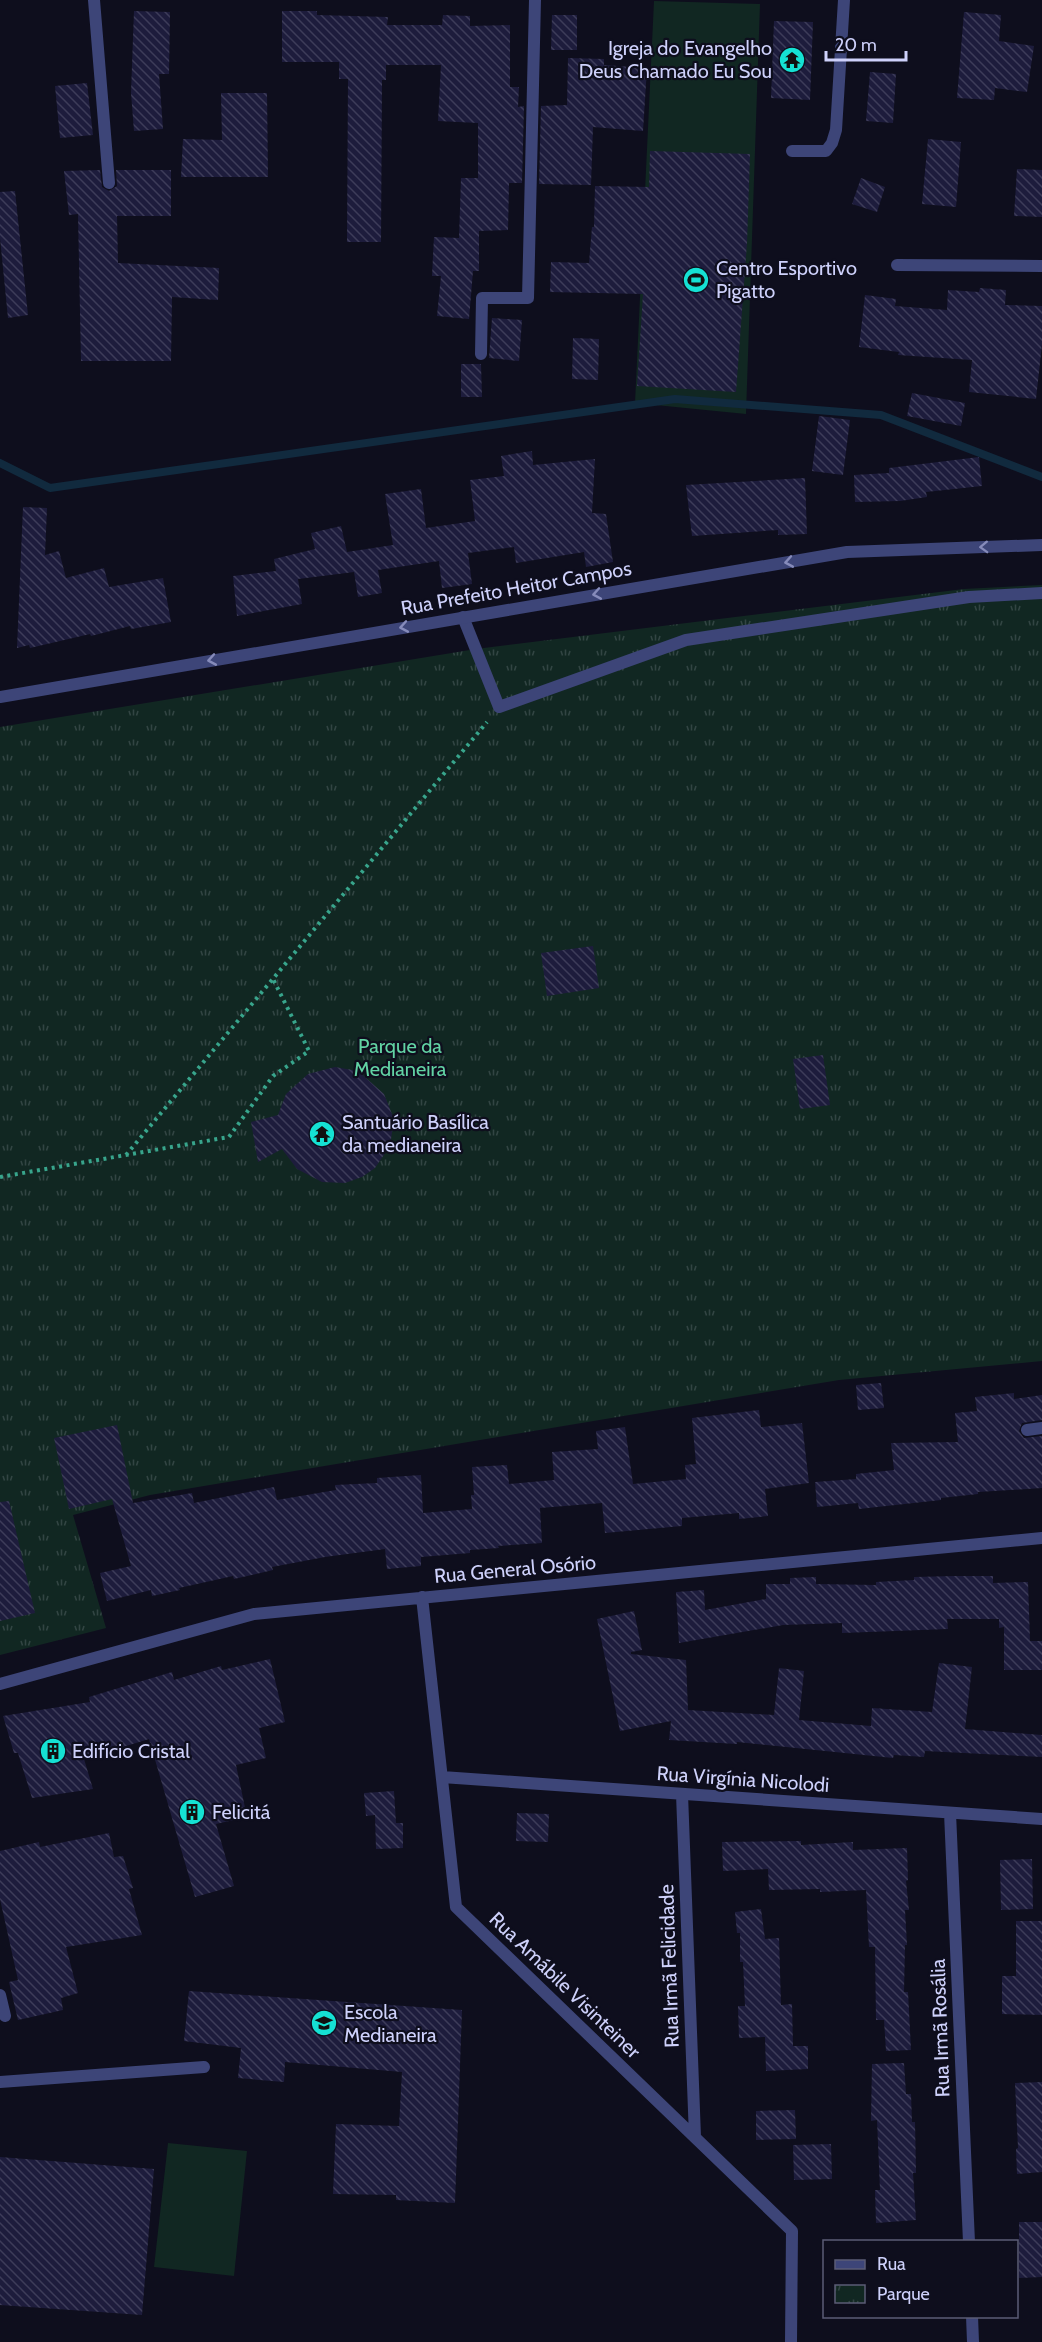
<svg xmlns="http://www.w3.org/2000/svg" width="1042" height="2342" viewBox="0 0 1042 2342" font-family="Cabin,sans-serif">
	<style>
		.park { fill: url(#park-tufts) }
		.pitch { fill: #112722 }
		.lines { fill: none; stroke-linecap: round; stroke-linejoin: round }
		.stream { stroke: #112a3e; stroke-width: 8 }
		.building { fill: url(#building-back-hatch) }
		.path { stroke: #38a58c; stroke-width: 4; stroke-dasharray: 3 4.5; stroke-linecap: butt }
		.service { stroke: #3d4578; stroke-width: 12 }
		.minor { stroke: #3d4578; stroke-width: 12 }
		.tertiary { stroke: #3d4578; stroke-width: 12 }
		.oneway { stroke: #868bba }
		.labels { text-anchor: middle; stroke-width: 4.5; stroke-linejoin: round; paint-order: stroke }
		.poi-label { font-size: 20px; fill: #ced1fb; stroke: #0e0e1d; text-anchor: start }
		.street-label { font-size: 20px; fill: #ced1fb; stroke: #0e0e1d }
		.park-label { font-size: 20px; fill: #62d3a4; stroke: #0e0e1d }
	</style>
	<defs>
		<pattern id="park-tufts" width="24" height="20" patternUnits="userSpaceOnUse" patternTransform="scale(1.5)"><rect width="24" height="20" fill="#112722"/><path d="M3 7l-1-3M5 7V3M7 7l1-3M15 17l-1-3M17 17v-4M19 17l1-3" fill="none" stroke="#324543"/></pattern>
		<pattern id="building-back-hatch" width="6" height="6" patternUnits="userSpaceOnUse" patternTransform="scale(1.5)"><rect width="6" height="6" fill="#1d1c3c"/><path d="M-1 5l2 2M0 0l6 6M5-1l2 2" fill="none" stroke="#3d3c59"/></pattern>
	</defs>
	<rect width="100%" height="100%" fill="#0e0e1d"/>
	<path class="park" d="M 1042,585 L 1042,1361 L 839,1380 L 150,1495 L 73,1515 L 106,1628 L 0,1655 L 0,727 L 476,649 L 964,589 Z"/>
	<path class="pitch" d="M 654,1 L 760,4 L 746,414 L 635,403 Z
		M 168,2143 L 247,2151 L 234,2276 L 154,2267 Z"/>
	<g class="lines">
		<path class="stream" d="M 0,463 L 50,488 L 675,399 L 881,415 L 1042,477"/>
	</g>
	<path class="building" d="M 134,11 L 170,12 L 169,74 L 159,74 L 163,129 L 134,131 L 131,93 Z
		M 282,11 L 317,11 L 317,15 L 388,17 L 387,25 L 442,25 L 443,15 L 470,16 L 470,26 L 510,25 L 510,87 L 519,87 L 518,107 L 524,106 L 522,183 L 509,183 L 508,230 L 479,231 L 479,271 L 473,271 L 469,319 L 437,316 L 441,276 L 432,276 L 434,237 L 459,238 L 461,178 L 478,178 L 478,123 L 438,121 L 441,65 L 386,65 L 386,80 L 382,80 L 381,242 L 347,242 L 348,79 L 339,79 L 339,62 L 282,62 Z
		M 964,12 L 1001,15 L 999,41 L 1034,46 L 1027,92 L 995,88 L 994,100 L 957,98 Z
		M 552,15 L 577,15 L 577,50 L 551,50 Z
		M 774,21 L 813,22 L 810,100 L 771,98 Z
		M 568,58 L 604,59 L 604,65 L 647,68 L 643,131 L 593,127 L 591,185 L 539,184 L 541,106 L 567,105 Z
		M 870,72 L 896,74 L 893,123 L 866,121 Z
		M 87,83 L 93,135 L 60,138 L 55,86 Z
		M 221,93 L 267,93 L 268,177 L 181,177 L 183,139 L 222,140 Z
		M 928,139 L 961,142 L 956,207 L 922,204 Z
		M 650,151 L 750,154 L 747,243 L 736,392 L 637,386 L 643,294 L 550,292 L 551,262 L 589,263 L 592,227 L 594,227 L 595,186 L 649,187 Z
		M 1017,169 L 1042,170 L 1042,217 L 1014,216 Z
		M 100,170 L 102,187 L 109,191 L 117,186 L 116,170 L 171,170 L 171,216 L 117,216 L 118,263 L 219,268 L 218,300 L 172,297 L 171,361 L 81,361 L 78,214 L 69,215 L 64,171 Z
		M 861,178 L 885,187 L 877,212 L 852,204 Z
		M 15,191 L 28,315 L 8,318 L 0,238 L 0,192 Z
		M 980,288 L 1006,290 L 1005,305 L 1042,306 L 1042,344 L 1036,399 L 969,392 L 972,360 L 898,355 L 899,352 L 859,347 L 865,295 L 896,299 L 895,306 L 947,310 L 948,290 L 979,292 Z
		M 492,318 L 522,320 L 519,361 L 489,358 Z
		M 573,338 L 599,339 L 598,380 L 572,379 Z
		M 461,364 L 481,364 L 482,397 L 461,397 Z
		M 912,393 L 965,403 L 961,426 L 907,416 Z
		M 819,416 L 850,420 L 843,475 L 812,471 Z
		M 532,451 L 533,465 L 595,459 L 592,513 L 606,514 L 613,562 L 586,567 L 584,552 L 516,563 L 514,547 L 468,553 L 472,584 L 442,588 L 439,561 L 378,570 L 382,593 L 358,597 L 354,572 L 298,579 L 302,604 L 237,616 L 233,576 L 276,571 L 274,559 L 315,549 L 311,533 L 341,526 L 347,552 L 393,545 L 385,494 L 421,489 L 426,528 L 475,521 L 470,480 L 504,476 L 501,456 Z
		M 979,457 L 982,486 L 926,492 L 927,497 L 900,501 L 855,502 L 854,475 L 889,473 L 889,468 Z
		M 805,478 L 807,534 L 778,535 L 778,530 L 692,536 L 686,485 Z
		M 23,507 L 47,508 L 45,555 L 59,551 L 66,578 L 104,568 L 109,587 L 163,578 L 171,622 L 131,629 L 130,626 L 91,636 L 90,634 L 30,648 L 29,645 L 17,648 Z
		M 593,946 L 599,988 L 547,996 L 541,953 Z
		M 823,1055 L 830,1105 L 800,1109 L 793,1059 Z
		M 335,1067 L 358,1071 L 384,1094 L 394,1119 L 390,1146 L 375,1168 L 362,1177 L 345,1183 L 322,1182 L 297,1169 L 282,1149 L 258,1162 L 251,1122 L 278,1115 L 286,1094 L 308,1074 Z
		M 881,1383 L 884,1408 L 858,1410 L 856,1385 Z
		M 1014,1393 L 1014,1399 L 1042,1395 L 1042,1420 L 1022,1423 L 1019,1431 L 1024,1438 L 1042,1436 L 1042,1488 L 978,1492 L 978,1494 L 941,1498 L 941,1500 L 859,1509 L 858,1503 L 817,1507 L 815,1482 L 856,1479 L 856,1474 L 894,1470 L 891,1443 L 958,1442 L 955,1413 L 977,1411 L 975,1397 Z
		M 759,1410 L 761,1427 L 802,1423 L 809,1483 L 765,1489 L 768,1516 L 739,1519 L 739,1513 L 682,1518 L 682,1526 L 605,1533 L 602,1503 L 540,1508 L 542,1543 L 498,1546 L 499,1548 L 470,1550 L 470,1553 L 421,1557 L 421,1566 L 387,1569 L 385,1549 L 325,1557 L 272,1567 L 273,1570 L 234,1579 L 233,1576 L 179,1588 L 180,1590 L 152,1596 L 151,1590 L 107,1601 L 100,1573 L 131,1566 L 112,1499 L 69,1509 L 54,1438 L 117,1425 L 133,1503 L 192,1493 L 194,1503 L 274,1487 L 277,1500 L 336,1490 L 335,1485 L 377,1483 L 377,1478 L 421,1475 L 423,1513 L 472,1509 L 471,1495 L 474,1495 L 472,1467 L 507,1465 L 509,1484 L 554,1480 L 552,1452 L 598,1449 L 596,1431 L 625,1427 L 633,1484 L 686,1479 L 685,1465 L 696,1464 L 692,1418 Z
		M 9,1501 L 35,1613 L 0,1621 L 0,1502 Z
		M 954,1576 L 993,1576 L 993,1583 L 1028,1582 L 1030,1641 L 1042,1641 L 1042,1670 L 1004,1670 L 1004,1627 L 999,1628 L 999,1619 L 947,1619 L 948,1629 L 842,1633 L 842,1623 L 783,1625 L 679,1643 L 676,1592 L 704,1590 L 705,1610 L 766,1599 L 766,1584 L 790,1584 L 790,1578 L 816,1577 L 816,1584 L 876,1585 L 876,1582 L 914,1580 L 914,1577 Z
		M 634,1611 L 642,1650 L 631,1652 L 631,1654 L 686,1660 L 688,1710 L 774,1715 L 779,1668 L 804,1671 L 799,1720 L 871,1726 L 872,1708 L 932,1712 L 939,1663 L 972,1667 L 965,1729 L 1042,1735 L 1042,1757 L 925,1751 L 924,1757 L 894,1755 L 893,1758 L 737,1742 L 737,1744 L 669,1740 L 671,1721 L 620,1731 L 597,1619 Z
		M 270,1659 L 285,1722 L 259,1728 L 266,1758 L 236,1765 L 247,1817 L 216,1824 L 234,1886 L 195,1897 L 149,1739 L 84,1759 L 93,1789 L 32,1798 L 18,1753 L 14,1753 L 3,1716 L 90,1702 L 89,1697 L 172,1672 L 174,1680 L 221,1666 L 222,1670 Z
		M 394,1791 L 396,1823 L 403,1823 L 403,1848 L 376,1849 L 375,1815 L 366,1816 L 364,1793 Z
		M 517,1813 L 549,1814 L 548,1842 L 516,1841 Z
		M 109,1833 L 114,1857 L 123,1856 L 133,1888 L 129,1889 L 142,1935 L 66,1947 L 78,1993 L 61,1998 L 63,2010 L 18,2020 L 9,1982 L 18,1980 L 0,1899 L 0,1851 L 39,1842 L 40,1847 Z
		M 801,1841 L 801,1845 L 853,1842 L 853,1850 L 907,1848 L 908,1880 L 906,1881 L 909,1910 L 905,1910 L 907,1945 L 905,1945 L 904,1992 L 908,1992 L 911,2050 L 886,2051 L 884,2020 L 876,2020 L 875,1947 L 869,1947 L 866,1890 L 820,1892 L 820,1889 L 769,1890 L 768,1869 L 723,1871 L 722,1842 Z
		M 1032,1859 L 1033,1909 L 1001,1910 L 1000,1860 Z
		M 761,1909 L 765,1939 L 779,1938 L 781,2005 L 792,2004 L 793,2046 L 808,2046 L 808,2069 L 766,2071 L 765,2037 L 739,2038 L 738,2006 L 745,2006 L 743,1962 L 740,1962 L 740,1933 L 737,1933 L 735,1912 Z
		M 1016,1921 L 1042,1921 L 1042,2015 L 1002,2014 L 1002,1976 L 1016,1976 Z
		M 189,1991 L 462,2010 L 455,2203 L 396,2200 L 396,2195 L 333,2194 L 336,2124 L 399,2126 L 402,2072 L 285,2062 L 284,2082 L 238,2078 L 241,2048 L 184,2041 Z
		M 904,2063 L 906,2094 L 911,2094 L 912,2122 L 915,2122 L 916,2173 L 913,2173 L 916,2220 L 876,2223 L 875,2190 L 880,2190 L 877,2120 L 871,2121 L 872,2064 Z
		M 1042,2082 L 1042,2172 L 1017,2174 L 1016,2149 L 1018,2148 L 1015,2083 Z
		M 795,2110 L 796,2139 L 756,2140 L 756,2111 Z
		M 831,2144 L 832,2179 L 794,2180 L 793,2145 Z
		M 0,2157 L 154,2169 L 142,2315 L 0,2305 Z
		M 1019,2222 L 1042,2222 L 1042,2277 L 1019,2278 Z"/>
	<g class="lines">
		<path class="path" d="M 126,1155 L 487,722
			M 0,1177 L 229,1137 L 273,1076 L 309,1051 L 273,979"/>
		<path class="service" d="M 94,0 L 109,183
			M 792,151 L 826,151 L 832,143 L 836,130 L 844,0
			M 481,354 L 482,298 L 528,298 L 535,0
			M 463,617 L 499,707 L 686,640 L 969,597 L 1042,593
			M 1027,1430 L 1042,1428
			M 0,1995 L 5,2016
			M 0,2082 L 204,2067"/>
		<path class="minor" d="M 897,265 L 1042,266
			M 422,1597 L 456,1907 L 792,2231 L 791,2342
			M 0,1684 L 254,1614 L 1042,1538
			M 442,1777 L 1042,1819
			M 682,1794 L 695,2137
			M 950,1813 L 969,2242
			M 972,2316 L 973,2342"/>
		<path class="tertiary" d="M 0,697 L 847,552 L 1042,545"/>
	</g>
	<defs><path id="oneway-chevron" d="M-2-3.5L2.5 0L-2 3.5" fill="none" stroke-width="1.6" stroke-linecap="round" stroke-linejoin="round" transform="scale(1.5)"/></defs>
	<g class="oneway">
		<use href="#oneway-chevron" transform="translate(984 547) rotate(178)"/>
		<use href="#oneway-chevron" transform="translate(789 562) rotate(170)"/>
		<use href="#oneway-chevron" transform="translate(597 594) rotate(170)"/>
		<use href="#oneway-chevron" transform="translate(404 627) rotate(170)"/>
		<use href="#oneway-chevron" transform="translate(212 660) rotate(170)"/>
	</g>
	<defs>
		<g id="temple-disc" transform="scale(1.35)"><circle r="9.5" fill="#15e1d3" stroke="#0e0e1d"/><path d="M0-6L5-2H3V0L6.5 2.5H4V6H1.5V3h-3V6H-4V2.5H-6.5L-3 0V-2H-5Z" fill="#111"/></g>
		<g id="stadium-disc" transform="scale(1.35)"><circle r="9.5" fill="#15e1d3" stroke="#0e0e1d"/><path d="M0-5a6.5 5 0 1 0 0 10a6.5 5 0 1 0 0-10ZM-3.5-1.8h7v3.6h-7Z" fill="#111"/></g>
		<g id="building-disc" transform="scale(1.35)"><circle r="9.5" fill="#15e1d3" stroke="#0e0e1d"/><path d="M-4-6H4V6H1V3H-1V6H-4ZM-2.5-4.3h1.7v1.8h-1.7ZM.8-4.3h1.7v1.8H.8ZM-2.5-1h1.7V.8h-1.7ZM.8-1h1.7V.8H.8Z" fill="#111"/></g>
		<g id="school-disc" transform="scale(1.35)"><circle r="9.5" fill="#15e1d3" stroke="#0e0e1d"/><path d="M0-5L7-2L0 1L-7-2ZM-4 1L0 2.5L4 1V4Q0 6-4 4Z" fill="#111"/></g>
	</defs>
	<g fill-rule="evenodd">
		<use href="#temple-disc" x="792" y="60"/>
		<use href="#stadium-disc" x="696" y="280"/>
		<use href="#temple-disc" x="322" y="1134"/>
		<use href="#building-disc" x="53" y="1751"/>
		<use href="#building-disc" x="192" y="1812"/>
		<use href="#school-disc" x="324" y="2023"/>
	</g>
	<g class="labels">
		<g class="poi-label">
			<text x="772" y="55" text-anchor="end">Igreja do Evangelho<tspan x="772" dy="23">Deus Chamado Eu Sou</tspan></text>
			<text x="716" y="275">Centro Esportivo<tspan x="716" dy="23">Pigatto</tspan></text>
			<text x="342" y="1129">Santuário Basílica<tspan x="342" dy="23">da medianeira</tspan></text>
			<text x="72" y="1758">Edifício Cristal</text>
			<text x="212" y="1819">Felicitá</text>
			<text x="344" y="2019">Escola<tspan x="344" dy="23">Medianeira</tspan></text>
		</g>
		<g class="street-label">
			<text transform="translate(516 588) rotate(-10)" y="7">Rua Prefeito Heitor Campos</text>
			<text transform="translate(515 1569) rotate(-5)" y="7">Rua General Osório</text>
			<text transform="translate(743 1779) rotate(4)" y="7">Rua Virgínia Nicolodi</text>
			<text transform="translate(669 1966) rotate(-92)" y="7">Rua Irmã Felicidade</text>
			<text transform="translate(565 1985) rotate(44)" y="7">Rua Amábile Visinteiner</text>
			<text transform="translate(940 2028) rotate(-92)" y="7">Rua Irmã Rosália</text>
		</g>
		<g class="park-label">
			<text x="400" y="1053">Parque da<tspan x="400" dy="23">Medianeira</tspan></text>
		</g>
	</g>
	<rect x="823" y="2240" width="195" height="78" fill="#0e0e1d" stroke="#5b5c76" stroke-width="1.5"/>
	<rect x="835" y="2260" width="30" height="9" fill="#3d4578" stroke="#5b5c76" stroke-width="1.5"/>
	<text x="877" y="2270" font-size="18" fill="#ced1fb">Rua</text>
	<rect x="835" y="2285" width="30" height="18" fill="url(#park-tufts)" stroke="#5b5c76" stroke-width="1.5"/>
	<text x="877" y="2300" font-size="18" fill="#ced1fb">Parque</text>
	<path d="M826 51v9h80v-9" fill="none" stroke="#ced1fb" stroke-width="3"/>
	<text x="835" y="51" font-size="18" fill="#ced1fb" stroke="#0e0e1d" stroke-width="4.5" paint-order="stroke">20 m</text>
</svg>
